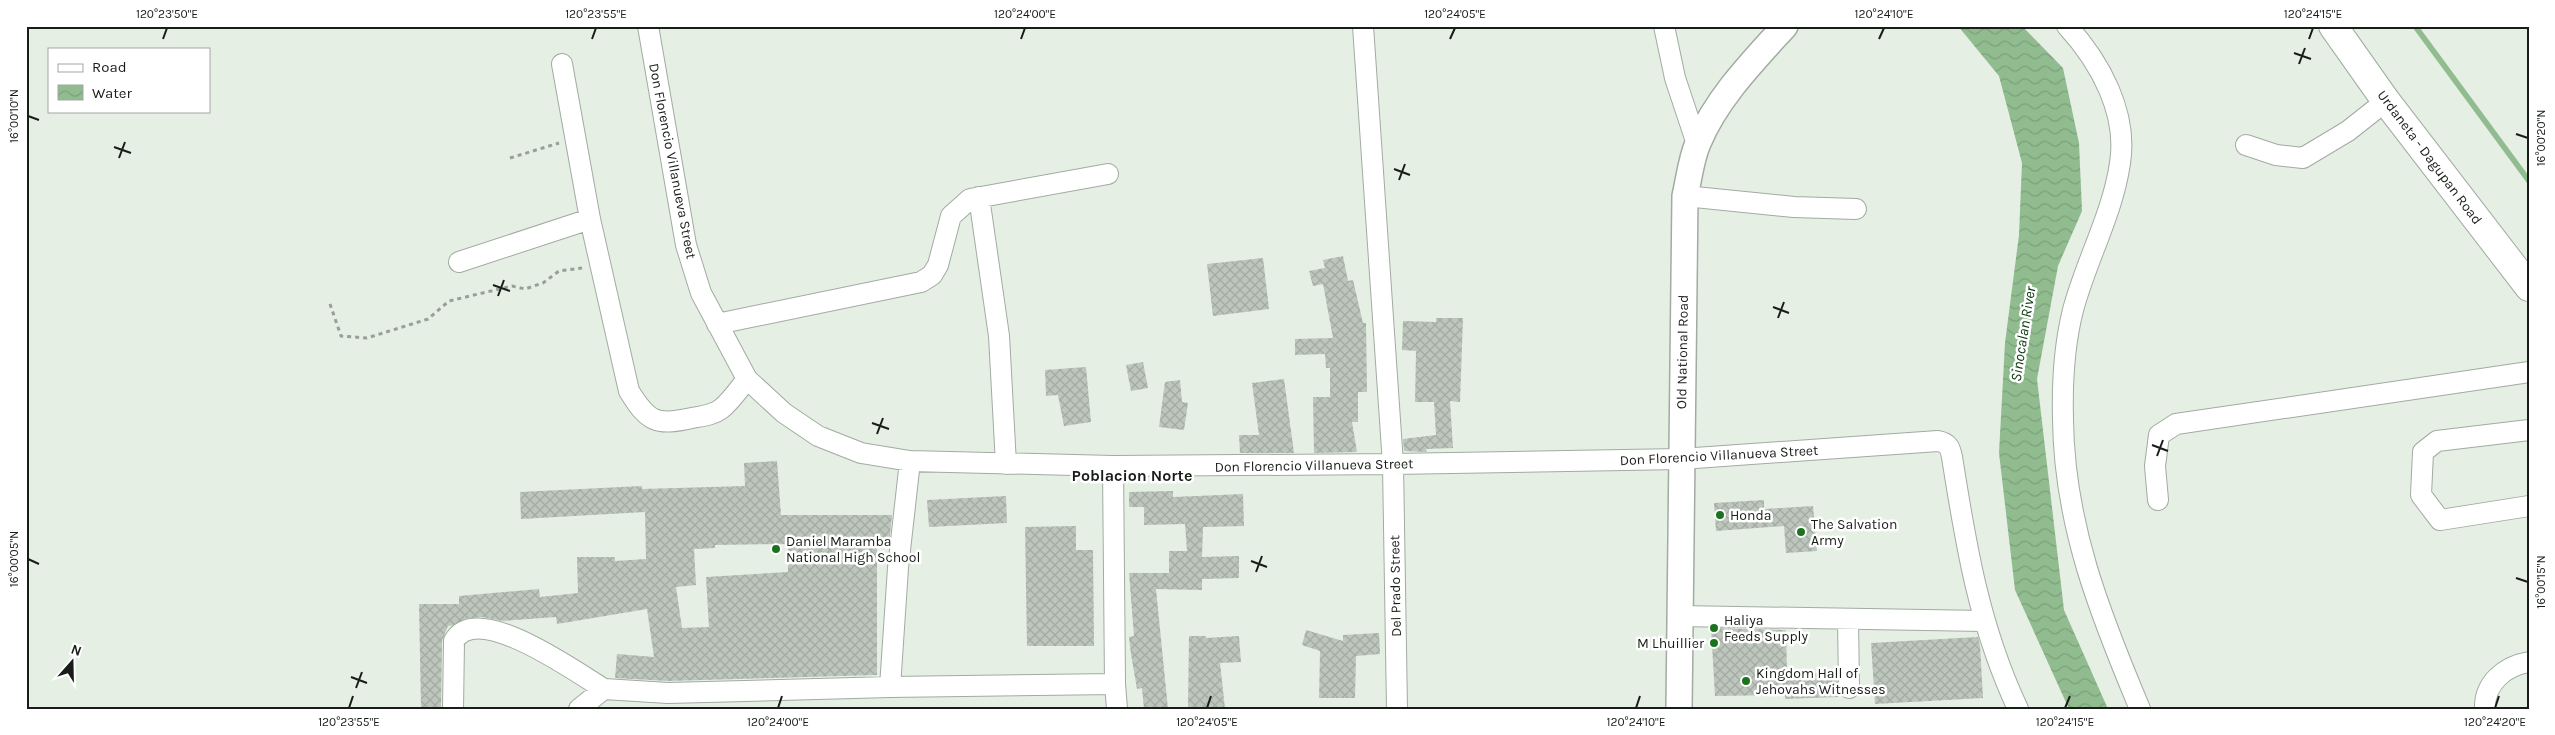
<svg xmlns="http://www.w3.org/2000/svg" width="2555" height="735" viewBox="0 0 2555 735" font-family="Karla,sans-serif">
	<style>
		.water { fill: url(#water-waves) }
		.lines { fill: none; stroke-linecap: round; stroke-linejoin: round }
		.stream { stroke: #91bc8f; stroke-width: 5.5 }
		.building { fill: url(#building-cross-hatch); fill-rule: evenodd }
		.minor-casing { stroke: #a2aba2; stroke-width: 22 }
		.major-casing { stroke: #a2aba2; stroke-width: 28 }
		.highway-casing { stroke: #a2aba2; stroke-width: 30 }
		.path { stroke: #979f97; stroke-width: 3; stroke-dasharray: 4 4; stroke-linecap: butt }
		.minor { stroke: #fff; stroke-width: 20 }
		.major { stroke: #fff; stroke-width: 25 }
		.highway { stroke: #fff; stroke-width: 28 }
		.ticks { fill: none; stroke: #191d19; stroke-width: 2 }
		.poi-dot { fill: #1b731f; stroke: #fff; stroke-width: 2 }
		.labels { text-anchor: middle; stroke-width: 5; stroke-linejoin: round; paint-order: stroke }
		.street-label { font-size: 14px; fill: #191d19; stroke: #fff }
		.poi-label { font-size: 14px; fill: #191d19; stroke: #fff; text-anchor: start }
		.water-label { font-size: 15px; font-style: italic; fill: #0b380d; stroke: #fff }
		.quarter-label { font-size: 16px; font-weight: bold; fill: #191d19; stroke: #fff }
		.neatline { fill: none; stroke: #191d19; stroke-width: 2 }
		.ticks-label { font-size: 12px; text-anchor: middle; fill: #191d19 }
	</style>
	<defs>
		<pattern id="water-waves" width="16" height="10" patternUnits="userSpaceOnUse" patternTransform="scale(1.25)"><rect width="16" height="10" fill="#91bc8f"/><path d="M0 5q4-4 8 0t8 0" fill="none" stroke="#7ca17b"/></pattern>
		<pattern id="building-cross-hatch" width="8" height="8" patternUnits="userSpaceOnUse" patternTransform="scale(1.25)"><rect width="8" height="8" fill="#bdc6bc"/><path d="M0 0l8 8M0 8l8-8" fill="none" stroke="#a2aaa1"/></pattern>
	</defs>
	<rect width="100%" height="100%" fill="#e5efe4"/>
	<path class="water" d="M 1958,26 L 2022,26 L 2063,68 L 2079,143 L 2082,211 L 2058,266 L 2037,379 L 2064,610 L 2108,709 L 2069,709 L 2015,590 L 1999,453 L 2005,343 L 2019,235 L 2022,163 L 1999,76 Z"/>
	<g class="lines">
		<path class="stream" d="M 2415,26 L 2529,181"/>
	</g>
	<path class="building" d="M 1343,256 L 1348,281 L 1353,280 L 1363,323 L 1366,323 L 1367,392 L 1358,392 L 1358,422 L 1352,422 L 1357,452 L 1314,453 L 1313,397 L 1330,397 L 1330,368 L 1326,368 L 1325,354 L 1295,355 L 1295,339 L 1333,338 L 1323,284 L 1313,286 L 1309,271 L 1325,268 L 1323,260 Z
		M 1263,258 L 1269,309 L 1213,316 L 1207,264 Z
		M 1436,318 L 1463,318 L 1460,402 L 1450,401 L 1453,448 L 1426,449 L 1427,452 L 1404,451 L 1403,439 L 1436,435 L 1434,402 L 1415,402 L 1416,351 L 1402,350 L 1403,321 L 1436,322 Z
		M 1143,362 L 1148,388 L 1131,391 L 1126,365 Z
		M 1086,367 L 1091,422 L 1064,426 L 1058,395 L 1046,396 L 1045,370 Z
		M 1284,379 L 1294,453 L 1240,453 L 1239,435 L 1259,435 L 1252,383 Z
		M 1180,380 L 1182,402 L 1188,403 L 1184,430 L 1159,427 L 1165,382 Z
		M 777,461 L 781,515 L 892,515 L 889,545 L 877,545 L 877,675 L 668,681 L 615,678 L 617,654 L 654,657 L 647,609 L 557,624 L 556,617 L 503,621 L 482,617 L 465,619 L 454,625 L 448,626 L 442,641 L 441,709 L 421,709 L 419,604 L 459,604 L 459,596 L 539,589 L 540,597 L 578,593 L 577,557 L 615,557 L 615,561 L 646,559 L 645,512 L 521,519 L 520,492 L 642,486 L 642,489 L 745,486 L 744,463 ZM 788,544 L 788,572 L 706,577 L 709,627 L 682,628 L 676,587 L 696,585 L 694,549 L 715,548 L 715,545 Z
		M 1173,491 L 1173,497 L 1243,494 L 1244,526 L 1203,527 L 1202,557 L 1239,556 L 1239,578 L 1202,579 L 1202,590 L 1156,589 L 1168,709 L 1144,709 L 1142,688 L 1137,689 L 1131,654 L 1129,637 L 1134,636 L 1129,573 L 1169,573 L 1169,551 L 1187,551 L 1185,524 L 1144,525 L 1144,507 L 1129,507 L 1129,492 Z
		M 1006,496 L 1007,523 L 929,527 L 927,500 Z
		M 1764,500 L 1764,509 L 1813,506 L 1817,551 L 1786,553 L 1784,526 L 1716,531 L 1714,503 Z
		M 1076,526 L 1076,550 L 1093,550 L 1094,646 L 1027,646 L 1025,527 Z
		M 1711,628 L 1786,630 L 1787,675 L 1837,672 L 1839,697 L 1785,699 L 1785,695 L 1715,696 Z
		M 1306,630 L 1343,641 L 1343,635 L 1379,633 L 1380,654 L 1356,656 L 1355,698 L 1319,698 L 1320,651 L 1302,645 Z
		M 1189,636 L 1206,636 L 1206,638 L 1239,636 L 1241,662 L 1220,663 L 1225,709 L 1188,709 Z
		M 1978,637 L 1980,645 L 1983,698 L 1875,704 L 1871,643 Z"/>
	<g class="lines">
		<g class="minor-casing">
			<path id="minor" d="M 648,26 L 686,245 L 701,293 L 747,379 L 784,413 L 818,436 L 861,453 L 910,461 L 1113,466 L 1393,464 L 1681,459 L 1938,441 C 1948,443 1950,447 1952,457 C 1966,546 1979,626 2018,709
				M 1363,26 L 1393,464 L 1397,709
				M 1664,26 L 1675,78 L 1697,144
				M 2067,26 C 2100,62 2128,113 2120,163 C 2113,213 2086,261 2073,310 C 2064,346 2062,382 2063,419 C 2064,524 2100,614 2140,709
				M 562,64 L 590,219 L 629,391 C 648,422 656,426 692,418 C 702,416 713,415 721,409 C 731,401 739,389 747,379
				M 2246,145 L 2276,155 L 2303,158 L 2348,131 L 2386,101
				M 1685,196 L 1794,207 L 1856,209
				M 979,197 L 999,336 L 1006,464
				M 459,262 L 590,219
				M 717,324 L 921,282 L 932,275 L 938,265 L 951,216 L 970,199 L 1108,174
				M 2529,430 L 2437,441 L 2423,452 L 2421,495 L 2440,520 L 2529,506
				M 910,461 L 898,568 L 890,687 L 1115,684
				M 1113,466 L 1115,684 L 1117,709
				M 2158,500 L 2155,466 L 2159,435 L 2176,424 L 2529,372
				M 1679,616 L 1984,621
				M 1848,619 L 1849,688
				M 453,709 L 454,641 C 477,600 577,673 604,689
				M 579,709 L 604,689 L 668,693 L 890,687
				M 2485,709 C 2484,683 2505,666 2529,662"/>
		</g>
		<g class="major-casing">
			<path id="major" d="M 1679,709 L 1685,196 C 1689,179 1691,159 1698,143 C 1716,99 1753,61 1785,26"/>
		</g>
		<g class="highway-casing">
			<path id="highway" d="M 2333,26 L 2386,101 L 2529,287"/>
		</g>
		<path class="path" d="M 510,158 L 559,143
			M 330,304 L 341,336 L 367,338 L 428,319 L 449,301 L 512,286 L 525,289 L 543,283 L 559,271 L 582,268"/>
		<use href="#minor" class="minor"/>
		<use href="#major" class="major"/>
		<use href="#highway" class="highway"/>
	</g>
	<path class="ticks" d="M 163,39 L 167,28M 592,39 L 596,28M 1021,39 L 1025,28M 1450,39 L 1455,28M 1879,39 L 1884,28M 2309,39 L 2313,28M 2294,53 L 2311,59M 2299,64 L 2305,48M 28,116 L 39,120M 2516,134 L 2528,138M 114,147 L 131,153M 119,158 L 125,142M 1394,169 L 1410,175M 1399,180 L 1405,164M 493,285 L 510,291M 498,296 L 504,280M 1773,307 L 1789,313M 1778,318 L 1784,302M 872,423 L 889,429M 877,434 L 883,418M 2152,445 L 2168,451M 2157,456 L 2163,440M 28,559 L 39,564M 1251,561 L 1267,567M 1256,572 L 1262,556M 2516,578 L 2528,582M 351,677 L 367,683M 356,688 L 362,672M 349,708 L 353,696M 778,708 L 782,696M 1207,708 L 1211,696M 1636,708 L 1640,696M 2065,708 L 2070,696M 2495,708 L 2499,696"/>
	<g class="poi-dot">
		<circle cx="1720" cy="515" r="5"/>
		<circle cx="1801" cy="532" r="5"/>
		<circle cx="776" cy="549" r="5"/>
		<circle cx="1714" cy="628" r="5"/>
		<circle cx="1714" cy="643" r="5"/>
		<circle cx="1746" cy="681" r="5"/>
	</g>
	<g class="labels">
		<g class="street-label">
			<text transform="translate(2430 157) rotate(53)" y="5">Urdaneta - Dagupan Road</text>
			<text transform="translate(673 161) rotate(79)" y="5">Don Florencio Villanueva Street</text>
			<text transform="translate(1682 352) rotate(-89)" y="5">Old National Road</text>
			<text transform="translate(1719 455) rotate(-3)" y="5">Don Florencio Villanueva Street</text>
			<text transform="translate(1314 465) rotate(-1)" y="5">Don Florencio Villanueva Street</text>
			<text transform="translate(1395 586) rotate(-91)" y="5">Del Prado Street</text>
		</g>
		<g class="poi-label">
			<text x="1730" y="520">Honda</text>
			<text x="1811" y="529">The Salvation<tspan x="1811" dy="16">Army</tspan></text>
			<text x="786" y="546">Daniel Maramba<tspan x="786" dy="16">National High School</tspan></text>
			<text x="1724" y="625">Haliya<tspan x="1724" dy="16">Feeds Supply</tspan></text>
			<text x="1704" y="648" text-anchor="end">M Lhuillier</text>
			<text x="1756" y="678">Kingdom Hall of<tspan x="1756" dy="16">Jehovahs Witnesses</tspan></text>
		</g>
		<g class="water-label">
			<text transform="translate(2023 334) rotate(-81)" y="5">Sinocalan River</text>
		</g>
		<g class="quarter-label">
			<text x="1132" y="481">Poblacion Norte</text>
		</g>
	</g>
	<rect width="2555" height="735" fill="none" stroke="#ffffff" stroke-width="55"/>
	<rect x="48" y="48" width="162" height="65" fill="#ffffff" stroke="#a3a5a3"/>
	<rect x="58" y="64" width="25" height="8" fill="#ffffff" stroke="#a3a5a3"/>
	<text x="92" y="72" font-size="15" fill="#191d19">Road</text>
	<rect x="58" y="85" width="25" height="15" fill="url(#water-waves)" stroke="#a3a5a3"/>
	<text x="92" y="98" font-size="15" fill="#191d19">Water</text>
	<g transform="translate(72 662) rotate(20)" stroke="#ffffff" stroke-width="4" paint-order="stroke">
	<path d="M0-4L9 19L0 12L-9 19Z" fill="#191d19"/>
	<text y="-8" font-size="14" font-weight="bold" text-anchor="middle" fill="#191d19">N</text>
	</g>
	<rect x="28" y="28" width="2500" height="680" class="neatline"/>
	<g class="ticks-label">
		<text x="167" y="18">120°23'50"E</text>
		<text x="596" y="18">120°23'55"E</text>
		<text x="1025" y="18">120°24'00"E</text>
		<text x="1455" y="18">120°24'05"E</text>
		<text x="1884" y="18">120°24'10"E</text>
		<text x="2313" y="18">120°24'15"E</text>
		<text transform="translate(14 116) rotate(-90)" y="4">16°00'10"N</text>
		<text transform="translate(2541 138) rotate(-90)" y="4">16°00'20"N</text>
		<text transform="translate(14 559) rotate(-90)" y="4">16°00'05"N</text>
		<text transform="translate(2541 582) rotate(-90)" y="4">16°00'15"N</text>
		<text x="349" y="726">120°23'55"E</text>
		<text x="778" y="726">120°24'00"E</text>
		<text x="1207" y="726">120°24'05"E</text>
		<text x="1636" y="726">120°24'10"E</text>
		<text x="2065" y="726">120°24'15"E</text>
		<text x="2495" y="726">120°24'20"E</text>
	</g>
</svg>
